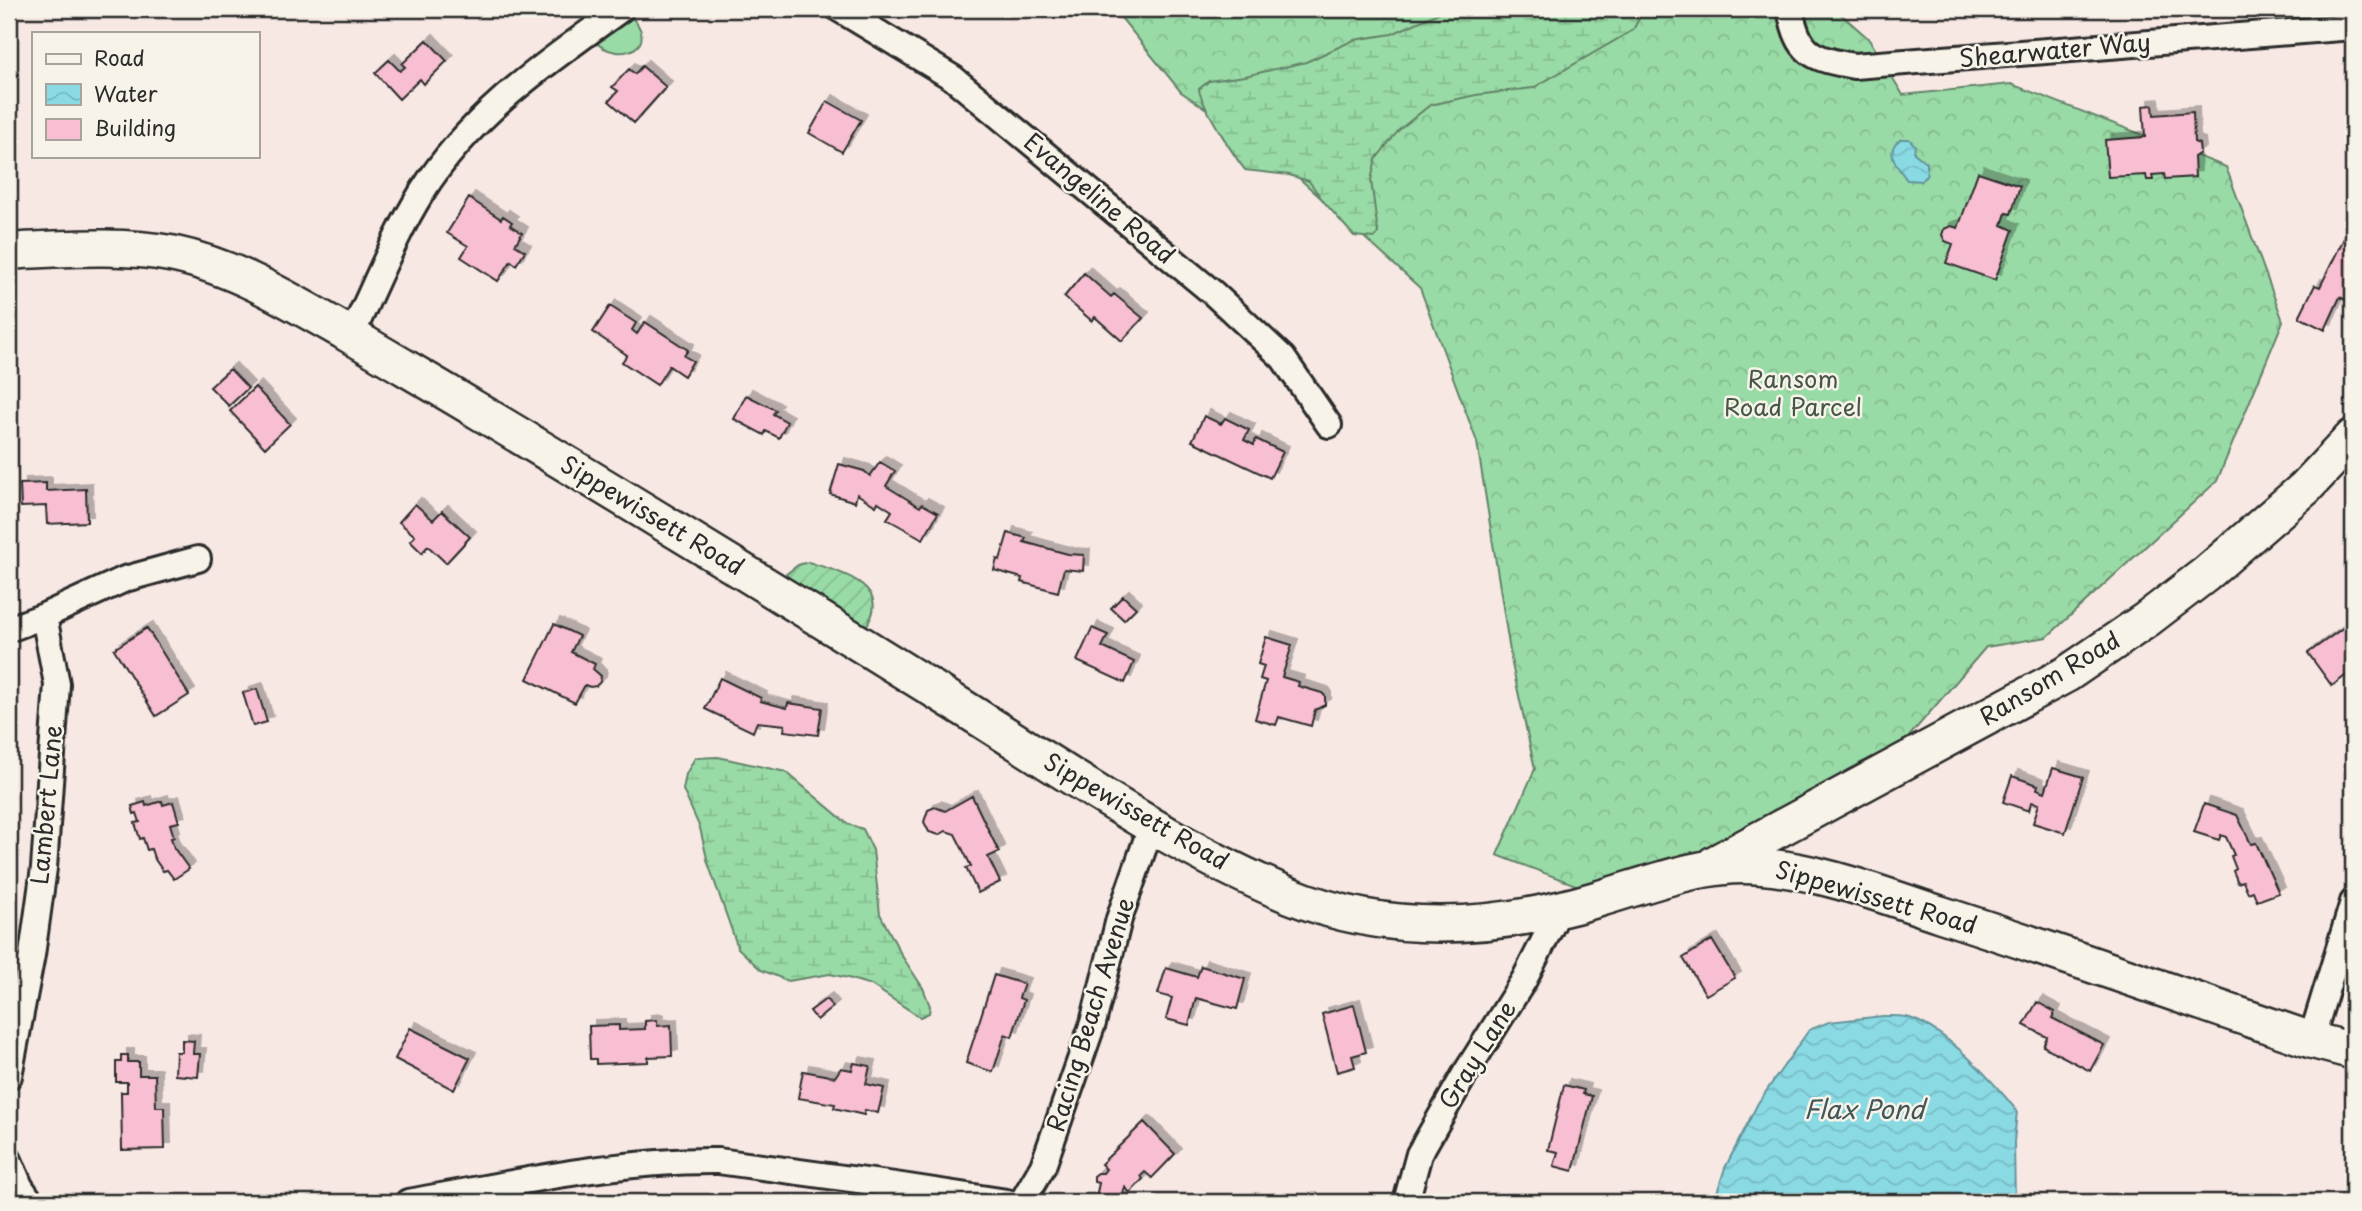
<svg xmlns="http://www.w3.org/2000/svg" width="2362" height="1211" viewBox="0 0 2362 1211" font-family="'Playpen Sans',sans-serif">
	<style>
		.green { fill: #99dba6; stroke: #628368; stroke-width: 2 }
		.forest { fill: url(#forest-crowns); stroke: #628368; stroke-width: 2 }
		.wetland { fill: url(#wetland-marsh); stroke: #628368; stroke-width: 2 }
		.garden { fill: url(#garden-furrows); stroke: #628368; stroke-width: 2 }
		.water { fill: url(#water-waves); stroke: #64949a; stroke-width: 2 }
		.building { fill: #f8bed2; stroke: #2b2b2b; stroke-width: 2; filter: url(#shadow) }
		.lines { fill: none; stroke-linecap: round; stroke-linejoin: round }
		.street-casing { stroke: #2b2b2b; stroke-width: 30 }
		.secondary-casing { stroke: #2b2b2b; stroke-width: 40 }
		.street { stroke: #f7f3e8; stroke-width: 24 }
		.secondary { stroke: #f7f3e8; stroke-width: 35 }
		.labels { text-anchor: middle; stroke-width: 5; stroke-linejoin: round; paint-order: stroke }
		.street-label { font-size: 24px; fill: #2b2b2b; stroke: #f7f3e8 }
		.park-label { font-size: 24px; fill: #46574a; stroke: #f7f3e8 }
		.water-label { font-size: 26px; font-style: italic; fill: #435759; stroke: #f7f3e8 }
	</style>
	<defs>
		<pattern id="forest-crowns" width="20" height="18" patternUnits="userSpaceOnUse" patternTransform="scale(1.75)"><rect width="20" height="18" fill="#99dba6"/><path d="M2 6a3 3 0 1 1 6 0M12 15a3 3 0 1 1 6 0" fill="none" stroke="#84bc8f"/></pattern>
		<pattern id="wetland-marsh" width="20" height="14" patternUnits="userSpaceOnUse" patternTransform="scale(1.75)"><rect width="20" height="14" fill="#99dba6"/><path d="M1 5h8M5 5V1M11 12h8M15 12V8" fill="none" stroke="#84bc8f"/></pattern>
		<pattern id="garden-furrows" width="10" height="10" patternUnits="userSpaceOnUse" patternTransform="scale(1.75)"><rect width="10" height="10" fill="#99dba6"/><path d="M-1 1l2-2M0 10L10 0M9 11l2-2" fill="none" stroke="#84bc8f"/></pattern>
		<pattern id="water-waves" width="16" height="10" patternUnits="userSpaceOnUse" patternTransform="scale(1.75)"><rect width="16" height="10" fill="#8adae4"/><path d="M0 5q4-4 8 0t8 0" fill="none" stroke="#77bbc4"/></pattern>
		<filter id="shadow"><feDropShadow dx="6" dy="-6" stdDeviation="0" flood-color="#0004"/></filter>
	</defs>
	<rect width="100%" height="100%" fill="#f7e8e4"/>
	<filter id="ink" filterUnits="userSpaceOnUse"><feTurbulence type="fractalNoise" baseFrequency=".0143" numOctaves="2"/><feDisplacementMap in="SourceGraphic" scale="14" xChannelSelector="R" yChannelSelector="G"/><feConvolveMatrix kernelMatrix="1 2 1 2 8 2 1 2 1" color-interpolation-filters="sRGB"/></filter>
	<g filter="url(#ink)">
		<path class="green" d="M 627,13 C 665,45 620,67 593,40 Z"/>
		<path class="forest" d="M 1114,9 L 1835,9 L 1869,39 L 1903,95 L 2011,84 L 2226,167 L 2283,321 L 2217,481 L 2047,637 L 1986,647 L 1863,790 L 1615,900 L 1497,855 L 1535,769 L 1512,664 L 1477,442 L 1420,288 L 1268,150 L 1181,92 Z"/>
		<path class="wetland" d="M 1447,9 L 1644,9 L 1633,30 L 1533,88 L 1476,95 L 1430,105 L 1399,130 L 1376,159 L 1371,180 L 1378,233 L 1374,238 L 1354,236 L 1324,202 L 1309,181 L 1289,175 L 1245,170 C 1235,157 1200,103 1199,89 L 1209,81 L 1245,76 L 1306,62 L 1354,40 L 1392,34 Z
			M 718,757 L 786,772 L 848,824 L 863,829 L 873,850 L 880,914 L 902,956 L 923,988 L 930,1006 L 929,1013 L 920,1017 L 871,985 L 848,978 L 830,974 L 788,981 L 761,970 L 738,948 L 708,863 L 700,828 L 683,790 L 686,774 L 695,758 Z"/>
		<path class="garden" d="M 808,562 C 837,571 896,585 865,628 L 780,579 L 798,565 Z"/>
		<path class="water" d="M 1901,139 L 1909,139 L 1915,145 L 1914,153 L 1927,163 L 1927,175 L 1921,181 L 1907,180 C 1899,169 1882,150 1901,139 Z
			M 1883,1016 C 1892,1016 1902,1015 1910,1018 C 1948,1031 1992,1080 2017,1111 L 2014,1142 L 2015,1202 L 1714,1202 L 1725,1168 L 1758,1103 L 1809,1030 L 1829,1022 Z"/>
		<path class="building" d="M 427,40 L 447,61 L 424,84 L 420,79 L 399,99 L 375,73 L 389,60 L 400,71 L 405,67 L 402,64 Z
			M 642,66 L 666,87 L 634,123 L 609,101 L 618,91 L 612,87 L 629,69 L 635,74 Z
			M 827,101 L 861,120 L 842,152 L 809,133 Z
			M 2153,105 L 2154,115 L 2193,112 L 2194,142 L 2199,144 L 2200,153 L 2194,157 L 2195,177 L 2165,179 L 2164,174 L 2152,175 L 2153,180 L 2147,180 L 2146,175 L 2108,177 L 2105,140 L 2145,137 L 2143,106 Z
			M 1978,172 L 2020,186 L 2011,214 L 2006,213 L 2002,225 L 2013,230 L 1995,280 L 1946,263 L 1953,244 L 1945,241 L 1942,235 L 1944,229 L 1951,226 L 1958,228 Z
			M 469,198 L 501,219 L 503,216 L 512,222 L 510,225 L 522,233 L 515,245 L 525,251 L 516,265 L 511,261 L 498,281 L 461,257 L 468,246 L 447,233 Z
			M 2347,232 L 2353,235 L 2353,304 L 2340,297 L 2325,330 L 2299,317 L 2315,285 L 2320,287 Z
			M 1084,273 L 1111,297 L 1114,294 L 1143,318 L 1122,341 L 1095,317 L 1092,321 L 1064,297 Z
			M 610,306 L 636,323 L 632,330 L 637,334 L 645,322 L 688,350 L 684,356 L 693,361 L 684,376 L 669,366 L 657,385 L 622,362 L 627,355 L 593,332 Z
			M 230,369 L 248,388 L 229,406 L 210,387 Z
			M 255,387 L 290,424 L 265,448 L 230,411 Z
			M 746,395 L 776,410 L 773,414 L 787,422 L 779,438 L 766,431 L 764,435 L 734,419 Z
			M 1204,416 L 1221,424 L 1225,418 L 1249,430 L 1244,440 L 1254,445 L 1256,439 L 1283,452 L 1270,478 L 1192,441 Z
			M 880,462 L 895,471 L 886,486 L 920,507 L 922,504 L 938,513 L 923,539 L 887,519 L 892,511 L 878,502 L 876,506 L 857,494 L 855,502 L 830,494 L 839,464 L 864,471 L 870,476 Z
			M 46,483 L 46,491 L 86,489 L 87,522 L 47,524 L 46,506 L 21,507 L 20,484 Z
			M 415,504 L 433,520 L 442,511 L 470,537 L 446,563 L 428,546 L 422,553 L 410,541 L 415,536 L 399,522 Z
			M 1008,533 L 1026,538 L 1024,542 L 1068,554 L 1084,555 L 1083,571 L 1064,569 L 1058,592 L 1021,582 L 1022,578 L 994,570 L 997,559 L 1000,560 Z
			M 1123,596 L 1136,608 L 1124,620 L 1111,608 Z
			M 2350,623 L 2353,627 L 2353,670 L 2332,686 L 2308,653 Z
			M 554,624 L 579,636 L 571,652 L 595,664 L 593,669 L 601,676 L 600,682 L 596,686 L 590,687 L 585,685 L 575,703 L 527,679 Z
			M 147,628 L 189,695 L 156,716 L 114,649 Z
			M 1092,628 L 1108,635 L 1102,647 L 1134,662 L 1125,683 L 1077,661 Z
			M 1266,637 L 1292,645 L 1282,677 L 1299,682 L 1298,686 L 1322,693 L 1325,696 L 1325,705 L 1315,710 L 1311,726 L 1279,717 L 1276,725 L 1255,719 L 1266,681 L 1260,679 L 1264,666 L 1258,664 Z
			M 720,678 L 761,698 L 760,701 L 787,708 L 788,703 L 822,708 L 818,735 L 784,731 L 785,725 L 757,722 L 753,732 L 705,709 Z
			M 257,689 L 267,722 L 253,726 L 243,693 Z
			M 2053,768 L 2083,777 L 2065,833 L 2033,823 L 2039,804 L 2031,802 L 2029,811 L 2003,802 L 2012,776 L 2038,785 L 2037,789 L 2045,792 Z
			M 972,796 L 999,852 L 988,857 L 1000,882 L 978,893 L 966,868 L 971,866 L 955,834 L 946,831 L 939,835 L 929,832 L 924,822 L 928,810 L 935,807 L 945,811 Z
			M 162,801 L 163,805 L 173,802 L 179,822 L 170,824 L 174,837 L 171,838 L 174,848 L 189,869 L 174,879 L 167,870 L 163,871 L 154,858 L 151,849 L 147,850 L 143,838 L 140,839 L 135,823 L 140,822 L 137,813 L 134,814 L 132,806 L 145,802 L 146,806 Z
			M 2204,804 L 2237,815 L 2251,844 L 2256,843 L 2279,893 L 2257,901 L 2253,891 L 2248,893 L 2243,881 L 2238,883 L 2233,871 L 2236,869 L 2231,856 L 2234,855 L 2226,837 L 2221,835 L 2219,840 L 2194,832 Z
			M 1712,940 L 1735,978 L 1706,995 L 1683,958 Z
			M 1201,966 L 1245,979 L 1237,1009 L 1196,998 L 1189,1025 L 1166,1019 L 1172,998 L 1158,994 L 1166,968 L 1197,977 Z
			M 994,975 L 1024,984 L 1019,998 L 1024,1000 L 1012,1037 L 1005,1034 L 993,1072 L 966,1063 Z
			M 826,999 L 833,1007 L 817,1020 L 810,1011 Z
			M 2037,1002 L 2055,1012 L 2052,1018 L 2104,1045 L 2090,1071 L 2043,1046 L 2047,1037 L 2024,1025 Z
			M 1354,1005 L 1366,1052 L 1352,1056 L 1355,1067 L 1337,1072 L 1322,1014 Z
			M 657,1020 L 657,1026 L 671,1025 L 672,1056 L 648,1057 L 648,1062 L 596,1064 L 596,1059 L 590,1059 L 589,1026 L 619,1025 L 619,1030 L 645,1029 L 645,1021 Z
			M 410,1028 L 470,1058 L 454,1090 L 395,1059 Z
			M 182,1040 L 194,1041 L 193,1054 L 200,1054 L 198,1077 L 175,1075 L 176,1052 L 182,1052 Z
			M 121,1055 L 128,1055 L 128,1062 L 139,1062 L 139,1075 L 155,1075 L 156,1107 L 164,1107 L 165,1149 L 122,1150 L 121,1092 L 127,1092 L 127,1082 L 116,1082 L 116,1062 L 121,1062 Z
			M 854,1063 L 870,1066 L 866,1084 L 884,1088 L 878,1113 L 865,1110 L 864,1115 L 834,1108 L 835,1104 L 798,1098 L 803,1071 L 835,1077 L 841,1068 L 852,1070 Z
			M 1564,1085 L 1584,1090 L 1583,1094 L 1592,1096 L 1573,1171 L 1554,1166 L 1558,1152 L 1548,1150 Z
			M 1144,1122 L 1175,1154 L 1152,1178 L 1145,1172 L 1141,1176 L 1143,1179 L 1130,1193 L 1125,1187 L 1120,1202 L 1095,1202 L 1099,1183 L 1094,1182 L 1094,1176 L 1098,1173 L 1103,1173 L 1106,1169 L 1101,1164 Z"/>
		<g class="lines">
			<g class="street-casing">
				<path id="street" d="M 839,9 L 953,78 L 1213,293 L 1283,358 L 1329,425
					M 1790,9 C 1799,55 1811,58 1854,66 L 2353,27
					M 351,336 C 374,288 394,237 422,192 C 471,113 548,62 621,9
					M 9,629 L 44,616 L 125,579 L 198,559
					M 2311,1040 L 2353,902
					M 9,1076 L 32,955 L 44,868 L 57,684 L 44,616
					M 9,1160 L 20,1186 L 31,1202
					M 408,1202 C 510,1184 614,1160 718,1161 L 895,1185 L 1007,1202
					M 1022,1202 L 1043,1166 L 1093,1023 L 1119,919 L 1152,824
					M 1406,1202 L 1419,1154 L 1465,1074 L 1524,980 L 1559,911"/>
			</g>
			<g class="secondary-casing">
				<path id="secondary" d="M 9,251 C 62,249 120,244 173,254 C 235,267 291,301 345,332 C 388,358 432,383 475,409 C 634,504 792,601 949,699 C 1057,766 1172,847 1289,895 C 1389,936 1495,930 1598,899 C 1650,884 1703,862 1757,866 C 1819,870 1882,895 1940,914 C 2065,954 2188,998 2311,1040 L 2353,1051
					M 1714,864 L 2067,674 L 2146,620 L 2206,574 L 2305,488 L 2353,437"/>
			</g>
			<use href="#street" class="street"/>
			<use href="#secondary" class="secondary"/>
		</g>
	</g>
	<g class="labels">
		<g class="street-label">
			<text transform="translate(2055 51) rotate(-5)" y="8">Shearwater Way</text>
			<text transform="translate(1099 199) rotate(40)" y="8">Evangeline Road</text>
			<text transform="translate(652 516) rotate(31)" y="8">Sippewissett Road</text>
			<text transform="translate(2050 679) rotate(-31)" y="8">Ransom Road</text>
			<text transform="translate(47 805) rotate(-85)" y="8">Lambert Lane</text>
			<text transform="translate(1136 812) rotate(30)" y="8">Sippewissett Road</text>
			<text transform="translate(1876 898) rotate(16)" y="8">Sippewissett Road</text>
			<text transform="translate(1091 1015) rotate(-73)" y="8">Racing Beach Avenue</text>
			<text transform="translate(1478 1055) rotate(-58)" y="8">Gray Lane</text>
		</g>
		<g class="park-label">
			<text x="1793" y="388">Ransom<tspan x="1793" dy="28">Road Parcel</tspan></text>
		</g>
		<g class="water-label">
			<text x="1864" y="1119">Flax Pond</text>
		</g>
	</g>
	<rect width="2362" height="1211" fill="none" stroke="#f7f3e8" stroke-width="35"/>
	<rect x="18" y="18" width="2327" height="1176" fill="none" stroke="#2b2b2b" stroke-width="2.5" filter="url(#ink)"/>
	<rect x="32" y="32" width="228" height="126" fill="#f7f3e8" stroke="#a5a39c" stroke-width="2"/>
	<rect x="46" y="54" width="35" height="10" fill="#f7f3e8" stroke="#a5a39c" stroke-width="2"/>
	<text x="94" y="66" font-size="21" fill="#2b2b2b">Road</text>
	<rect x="46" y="84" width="35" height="21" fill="url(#water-waves)" stroke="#a5a39c" stroke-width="2"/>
	<text x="94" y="102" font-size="21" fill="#2b2b2b">Water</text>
	<rect x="46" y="119" width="35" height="21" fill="#f8bed2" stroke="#a5a39c" stroke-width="2"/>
	<text x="94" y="136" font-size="21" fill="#2b2b2b">Building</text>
</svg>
